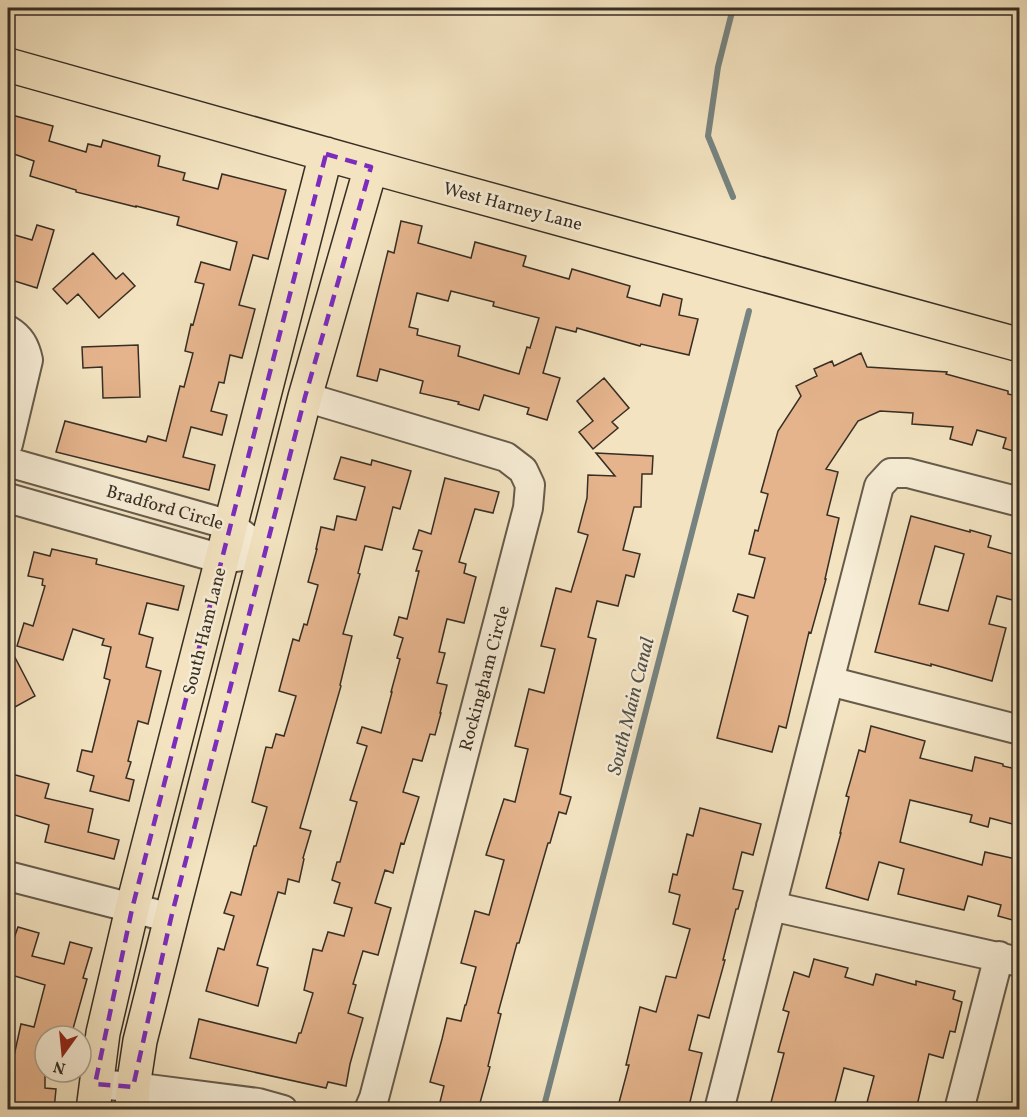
<svg xmlns="http://www.w3.org/2000/svg" width="1027" height="1117" viewBox="0 0 1027 1117" font-family="Vollkorn,serif">
	<style>
		.lines { fill: none; stroke-linecap: round; stroke-linejoin: round }
		.stream { stroke: #768380; stroke-width: 6 }
		.building { fill: #e5b48d; stroke: #372e24; stroke-width: 1.5; fill-rule: evenodd }
		.minor-casing { stroke: #665b4b; stroke-width: 32 }
		.major-casing { stroke: #372e24; stroke-width: 36 }
		.minor { stroke: #f7edd6; stroke-width: 28 }
		.major { stroke: #f3e3c0; stroke-width: 33 }
		.marked { fill: none; stroke: #7b2cbf; stroke-width: 4.5; stroke-dasharray: 12 8; stroke-linejoin: round }
		.labels { text-anchor: middle; stroke-width: 5; stroke-linejoin: round; paint-order: stroke }
		.street-label { font-size: 18px; fill: #372e24; stroke: #f7edd6 }
		.water-label { font-size: 20px; font-style: italic; fill: #51514a; stroke: #f7edd6 }
	</style>
	<rect width="100%" height="100%" fill="#f3e3c0"/>
	<filter id="stains"><feTurbulence type="fractalNoise" baseFrequency=".00333" numOctaves="4"/><feColorMatrix values="0 0 0 0 .2 0 0 0 0 .09 0 0 0 0 .02 0 0 0 .5 -.17"/></filter>
	<radialGradient id="worn" r=".72"><stop offset=".6" stop-color="#630" stop-opacity="0"/><stop offset="1" stop-color="#630" stop-opacity=".3"/></radialGradient>
	<g class="lines">
		<path class="stream" d="M 733,8 L 718,67 L 708,136 L 733,197
			M 543,1110 L 749,311"/>
	</g>
	<path class="building" d="M 8,114 L 53,126 L 49,141 L 86,152 L 88,144 L 101,147 L 103,140 L 160,156 L 158,166 L 185,173 L 183,180 L 218,189 L 222,174 L 286,190 L 268,259 L 253,255 L 239,305 L 255,309 L 242,358 L 230,355 L 224,383 L 219,382 L 211,411 L 227,415 L 222,435 L 191,427 L 183,457 L 215,465 L 209,490 L 56,452 L 65,421 L 146,442 L 148,436 L 166,441 L 180,386 L 184,387 L 193,353 L 185,351 L 191,324 L 193,325 L 204,284 L 195,282 L 201,262 L 230,270 L 237,242 L 177,225 L 179,217 L 136,206 L 136,207 L 76,192 L 76,190 L 30,176 L 34,161 L 8,152 Z
		M 401,221 L 422,226 L 418,243 L 471,258 L 475,242 L 526,256 L 523,266 L 569,279 L 572,269 L 630,286 L 627,297 L 660,306 L 663,294 L 682,299 L 679,315 L 698,319 L 689,355 L 641,344 L 640,346 L 577,328 L 576,332 L 556,327 L 543,373 L 560,378 L 547,420 L 527,414 L 529,408 L 484,395 L 479,410 L 458,404 L 459,402 L 420,393 L 423,381 L 380,369 L 377,381 L 357,376 L 388,251 L 394,253 ZM 451,291 L 494,302 L 493,306 L 539,318 L 530,348 L 527,347 L 519,374 L 458,356 L 460,346 L 417,335 L 418,329 L 409,327 L 417,293 L 448,301 Z
		M 37,225 L 54,230 L 37,288 L 8,279 L 8,233 L 32,240 Z
		M 93,253 L 116,279 L 123,273 L 135,286 L 99,318 L 78,294 L 67,304 L 53,289 Z
		M 138,345 L 140,397 L 103,398 L 102,367 L 83,368 L 82,347 Z
		M 861,353 L 867,367 L 947,372 L 946,374 L 1008,391 L 1008,394 L 1020,397 L 1020,453 L 1003,448 L 1006,438 L 977,430 L 972,445 L 950,439 L 953,427 L 912,424 L 913,413 L 880,411 L 858,421 L 826,469 L 838,472 L 827,515 L 839,518 L 825,579 L 826,579 L 811,633 L 809,632 L 786,728 L 779,726 L 772,752 L 717,738 L 748,616 L 733,611 L 738,594 L 754,598 L 765,558 L 749,554 L 755,530 L 758,531 L 768,494 L 761,492 L 778,431 L 801,396 L 796,386 L 817,376 L 814,369 L 832,361 L 834,366 Z
		M 604,378 L 629,408 L 612,422 L 618,428 L 593,449 L 579,432 L 593,421 L 577,401 Z
		M 596,453 L 653,456 L 652,474 L 642,474 L 641,507 L 634,507 L 623,550 L 640,554 L 634,577 L 626,575 L 618,606 L 597,601 L 588,637 L 596,639 L 560,794 L 571,797 L 566,814 L 559,812 L 550,843 L 548,843 L 519,943 L 517,943 L 498,1013 L 501,1014 L 488,1066 L 490,1067 L 478,1110 L 452,1110 L 439,1106 L 444,1086 L 430,1082 L 442,1039 L 447,1018 L 461,1021 L 465,1005 L 466,1005 L 476,967 L 461,963 L 475,911 L 489,915 L 504,860 L 486,855 L 504,799 L 515,802 L 528,749 L 515,746 L 529,689 L 544,693 L 555,649 L 541,646 L 556,588 L 571,592 L 588,535 L 578,532 L 587,498 L 588,475 L 615,476 Z
		M 341,457 L 371,465 L 372,460 L 411,471 L 400,509 L 393,507 L 382,550 L 365,546 L 358,573 L 360,574 L 343,634 L 352,636 L 340,685 L 341,686 L 300,828 L 311,831 L 303,858 L 304,859 L 299,882 L 288,879 L 285,894 L 278,892 L 257,965 L 268,968 L 258,1006 L 206,991 L 218,948 L 224,950 L 234,916 L 224,913 L 231,892 L 241,895 L 254,846 L 256,846 L 267,807 L 252,802 L 266,747 L 272,748 L 276,734 L 284,736 L 296,696 L 279,691 L 293,639 L 299,641 L 304,624 L 307,625 L 318,585 L 308,582 L 317,549 L 316,549 L 321,527 L 334,530 L 337,516 L 356,520 L 365,487 L 334,479 Z
		M 445,478 L 499,492 L 493,513 L 475,509 L 459,562 L 466,564 L 464,573 L 476,577 L 464,623 L 447,619 L 439,652 L 445,653 L 437,683 L 447,685 L 440,713 L 441,713 L 435,735 L 430,734 L 422,761 L 413,759 L 403,792 L 419,797 L 404,844 L 401,843 L 393,873 L 385,870 L 375,903 L 391,908 L 378,955 L 363,951 L 353,984 L 356,985 L 348,1013 L 363,1018 L 350,1064 L 346,1086 L 328,1082 L 326,1088 L 190,1058 L 199,1019 L 296,1043 L 299,1033 L 301,1033 L 313,993 L 304,990 L 313,949 L 322,951 L 328,932 L 344,936 L 352,908 L 334,903 L 340,883 L 332,880 L 337,862 L 340,862 L 357,802 L 350,800 L 367,746 L 357,743 L 362,727 L 381,733 L 392,692 L 391,692 L 400,659 L 397,658 L 403,638 L 394,635 L 399,617 L 407,619 L 419,571 L 416,571 L 422,551 L 413,549 L 419,530 L 431,534 Z
		M 911,516 L 970,532 L 970,530 L 991,536 L 988,547 L 1020,556 L 1020,602 L 997,596 L 989,624 L 1006,628 L 992,681 L 931,664 L 931,666 L 875,652 ZM 935,546 L 964,554 L 948,611 L 919,604 Z
		M 52,549 L 97,559 L 96,564 L 184,586 L 178,610 L 147,603 L 139,634 L 153,638 L 146,667 L 161,671 L 148,724 L 138,721 L 128,761 L 131,762 L 126,778 L 134,780 L 129,801 L 90,791 L 94,776 L 77,771 L 82,750 L 92,752 L 110,680 L 104,678 L 111,647 L 102,645 L 104,639 L 73,629 L 63,660 L 17,646 L 24,623 L 33,626 L 45,586 L 42,585 L 43,579 L 28,576 L 34,552 L 50,556 Z
		M 8,644 L 35,696 L 15,707 L 8,692 Z
		M 871,726 L 925,741 L 920,758 L 972,771 L 975,757 L 1003,764 L 1003,766 L 1020,770 L 1020,826 L 990,818 L 988,827 L 970,822 L 972,815 L 910,800 L 900,842 L 982,865 L 985,852 L 1020,860 L 1020,922 L 998,916 L 1001,905 L 968,896 L 964,910 L 898,894 L 904,869 L 879,862 L 868,900 L 826,888 L 841,833 L 840,833 L 849,797 L 846,796 L 851,779 L 859,750 L 865,752 Z
		M 8,773 L 49,784 L 45,798 L 93,809 L 88,832 L 119,840 L 114,859 L 45,842 L 49,825 L 8,813 Z
		M 700,808 L 761,824 L 753,855 L 742,852 L 733,889 L 743,891 L 738,909 L 736,909 L 723,960 L 725,960 L 709,1018 L 698,1015 L 689,1050 L 702,1053 L 688,1110 L 617,1110 L 629,1065 L 626,1065 L 640,1007 L 656,1012 L 666,976 L 676,978 L 690,929 L 673,924 L 680,895 L 669,892 L 673,874 L 677,875 L 687,834 L 693,836 Z
		M 18,927 L 39,933 L 32,956 L 64,964 L 70,942 L 92,948 L 83,978 L 87,979 L 71,1036 L 45,1036 L 45,1088 L 56,1089 L 54,1110 L 8,1109 L 8,1083 L 21,1024 L 34,1027 L 45,985 L 8,974 L 8,936 L 14,938 Z
		M 814,959 L 848,968 L 845,977 L 873,985 L 876,974 L 916,985 L 916,981 L 955,991 L 953,999 L 962,1002 L 955,1032 L 950,1031 L 943,1058 L 929,1054 L 916,1110 L 865,1110 L 874,1076 L 844,1068 L 833,1110 L 769,1110 L 784,1053 L 778,1052 L 789,1012 L 783,1010 L 794,972 L 809,977 Z"/>
	<g class="lines">
		<g class="minor-casing">
			<path id="minor" d="M 8,330 C 20,337 25,346 28,360 L 8,444
				M 305,397 L 506,457 L 523,470 L 530,485 L 528,508 L 374,1098 L 369,1110
				M 8,462 L 230,525 L 266,553
				M 8,498 L 222,559 L 243,556
				M 829,681 L 1020,730
				M 8,876 L 171,918
				M 771,906 L 1020,962
				M 95,1084 L 133,1087 L 258,1103 L 283,1110
				M 719,1110 L 879,486 L 891,473 L 908,473 L 1020,502
				M 959,1110 L 999,956"/>
		</g>
		<g class="major-casing">
			<path id="major" d="M 8,65 L 400,175 L 1020,345
				M 93,1110 L 103,1033 L 132,909 L 326,154
				M 132,1110 L 133,1087 L 140,1041 L 171,918 L 305,397 L 371,167"/>
		</g>
		<use href="#minor" class="minor"/>
		<use href="#major" class="major"/>
	</g>
	<path class="marked" d="M 326,154 L 371,167 L 305,397 L 171,918 L 133,1087 L 95,1084 L 132,909 Z"/>
	<g class="labels">
		<g class="street-label">
			<text transform="translate(513 206) rotate(15)" y="6">West Harney Lane</text>
			<text transform="translate(165 507) rotate(16)" y="6">Bradford Circle</text>
			<text transform="translate(204 631) rotate(-76)" y="6">South Ham Lane</text>
			<text transform="translate(484 678) rotate(-75)" y="6">Rockingham Circle</text>
		</g>
		<g class="water-label">
			<text transform="translate(630 706) rotate(-76)" y="7">South Main Canal</text>
		</g>
	</g>
	<rect width="1027" height="1117" fill="none" stroke="#f3e3c0" stroke-width="30"/>
	<rect x="9" y="9" width="1009" height="1099" fill="none" stroke="#372e24" stroke-width="3"/>
	<rect x="15" y="15" width="997" height="1087" fill="none" stroke="#372e24" stroke-width="1.5"/>
	<g transform="translate(63 1054) rotate(195)"><circle r="28" fill="#f7edd6" stroke="#aaa18f" stroke-width="1.5"/>
	<path d="M0-4.5L10 22L0 15L-10 22Z" fill="#8f2418"/>
	<text y="-9" font-size="16" font-weight="bold" text-anchor="middle" fill="#372e24">N</text>
	</g>
	<rect width="100%" height="100%" filter="url(#stains)"/>
	<rect width="100%" height="100%" fill="url(#worn)"/>
</svg>
